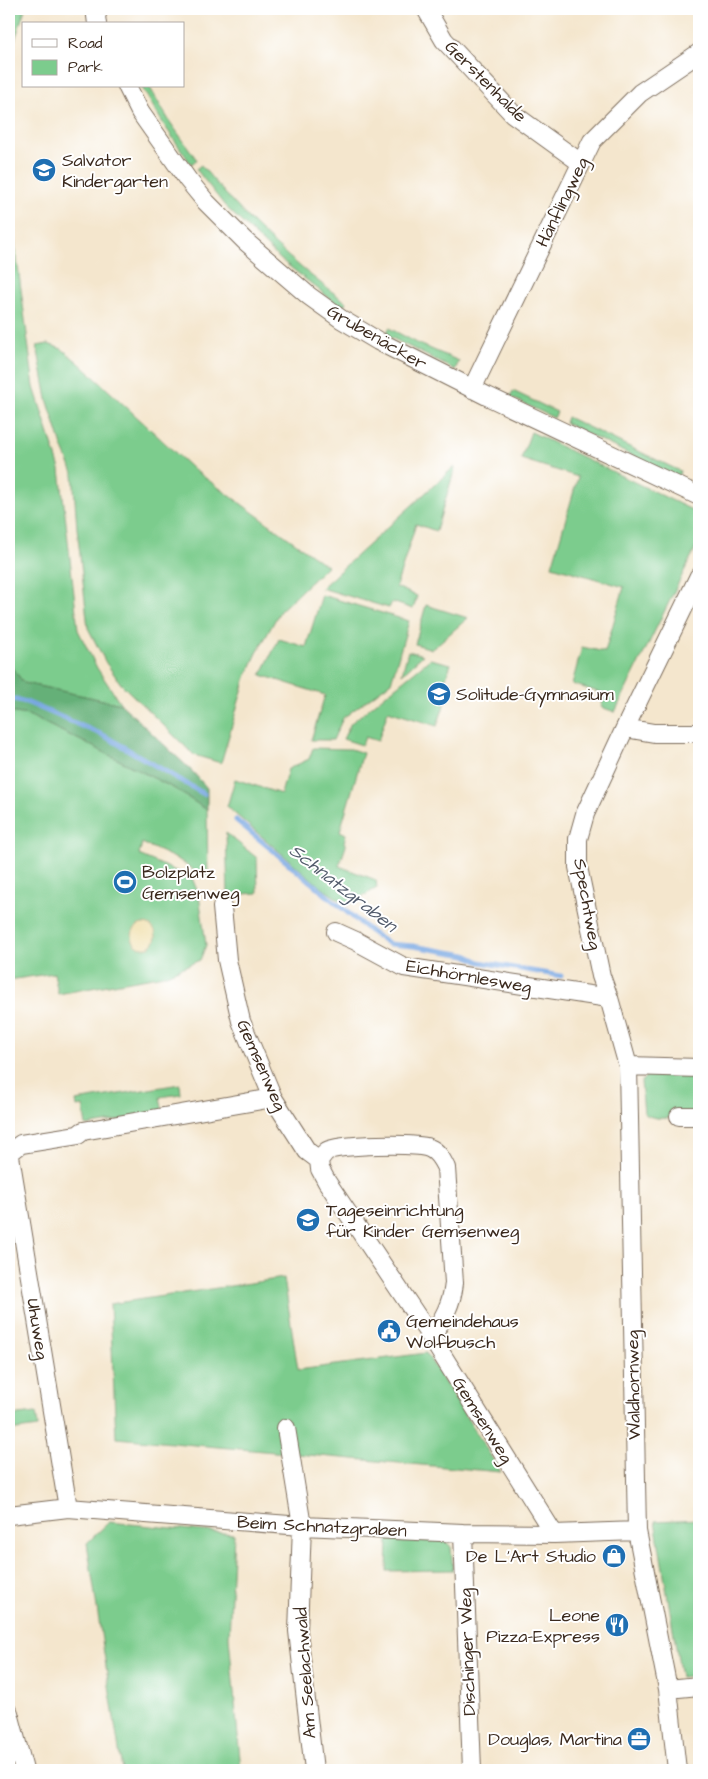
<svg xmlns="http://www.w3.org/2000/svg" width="708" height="1779" viewBox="0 0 708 1779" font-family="'Architects Daughter',sans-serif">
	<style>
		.green { fill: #7ccc8d; stroke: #5c7b56 }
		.forest { fill: #65b078; stroke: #506d4b }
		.sand { fill: #eeda9e; stroke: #94825e }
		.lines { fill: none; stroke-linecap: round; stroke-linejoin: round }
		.stream { stroke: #78a7e2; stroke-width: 5 }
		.street-casing { stroke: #7c6c5b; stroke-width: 20 }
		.street { stroke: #fff; stroke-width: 18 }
		.labels { text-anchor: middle; stroke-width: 4; stroke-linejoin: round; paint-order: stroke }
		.street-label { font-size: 18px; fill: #3b2a1e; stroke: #fff }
		.poi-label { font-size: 18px; fill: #3b2a1e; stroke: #fff; text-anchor: start }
		.water-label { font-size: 19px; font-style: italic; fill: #535c6c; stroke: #fff }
	</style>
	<rect width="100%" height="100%" fill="#fff"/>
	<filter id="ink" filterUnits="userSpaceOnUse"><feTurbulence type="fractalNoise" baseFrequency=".02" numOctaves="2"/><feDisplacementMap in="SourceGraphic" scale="10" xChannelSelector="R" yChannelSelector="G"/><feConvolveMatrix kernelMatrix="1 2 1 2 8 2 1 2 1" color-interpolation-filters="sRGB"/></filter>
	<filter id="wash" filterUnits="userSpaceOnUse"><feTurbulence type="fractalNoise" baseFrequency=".0096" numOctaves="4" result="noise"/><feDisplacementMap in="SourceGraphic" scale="20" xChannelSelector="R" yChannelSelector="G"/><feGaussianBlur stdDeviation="1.12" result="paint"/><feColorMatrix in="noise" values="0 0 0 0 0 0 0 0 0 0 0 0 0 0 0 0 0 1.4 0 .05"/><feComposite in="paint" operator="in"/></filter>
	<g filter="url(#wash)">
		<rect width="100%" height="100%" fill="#f4e6cd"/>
		<path class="green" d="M 9,9 L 25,9 L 9,58 Z
			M 141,86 L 149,86 L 170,122 L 197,160 L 191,164 L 164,125 Z
			M 201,165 C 243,217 291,263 346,302 L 342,308 L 280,259 L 225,206 L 196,169 Z
			M 9,199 L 34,387 L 60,469 L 78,630 L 97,668 L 121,704 L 24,683 L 9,664 Z
			M 389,328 L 417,343 L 459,361 L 455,370 L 386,335 Z
			M 48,344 L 62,349 L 79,363 L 193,469 L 327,566 L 280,611 L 257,653 L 246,677 L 221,763 L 194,755 L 121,684 L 106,663 L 88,628 L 77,528 L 73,473 L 62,446 L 47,399 L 37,346 Z
			M 513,391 L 557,412 L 554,418 L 510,397 Z
			M 567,417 L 680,471 L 678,478 L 565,423 Z
			M 531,432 L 694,511 L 699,517 L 699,541 L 615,712 L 601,707 L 605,694 L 572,684 L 582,647 L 605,652 L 624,587 L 552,566 L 578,477 L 521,459 Z
			M 454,467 L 455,468 L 436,531 L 416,524 L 396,587 L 417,596 L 413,609 L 392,602 L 389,608 L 321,588 Z
			M 322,595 L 409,621 L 391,682 L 343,718 L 333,740 L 311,740 L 325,695 L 261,675 L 279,639 L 306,647 Z
			M 426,605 L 468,618 L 432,649 L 415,644 Z
			M 408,651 L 423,655 L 402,674 Z
			M 430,659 L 451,664 L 441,691 L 448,694 L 437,726 L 388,711 L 378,741 L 365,737 L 362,745 L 343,739 L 351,723 Z
			M 9,712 L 28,715 L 92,746 L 175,789 L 207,810 L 208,877 L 196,872 L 179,860 L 142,843 L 139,855 L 192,878 L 199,895 L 206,945 L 200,960 L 164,975 L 58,994 L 54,973 L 9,980 Z
			M 313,748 L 351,749 L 363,753 L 340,831 L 346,834 L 344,842 L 346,846 L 339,866 L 376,880 L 377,888 L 347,905 L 322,888 L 227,807 L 235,779 L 281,794 L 288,769 L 309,759 Z
			M 226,833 L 257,858 L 258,893 L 228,895 Z
			M 647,1075 L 699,1076 L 699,1111 C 684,1115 657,1124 644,1113 L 641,1082 Z
			M 180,1084 L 181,1094 L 160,1097 L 163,1113 L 86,1126 L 83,1106 L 77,1107 L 76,1101 Z
			M 284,1278 L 298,1370 L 426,1353 L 501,1472 L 116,1438 L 110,1304 Z
			M 36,1413 L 38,1427 L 9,1431 L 9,1416 Z
			M 699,1519 L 699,1675 L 681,1677 L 655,1521 Z
			M 109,1522 L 234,1534 L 229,1637 L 241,1770 L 122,1770 L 87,1543 Z
			M 388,1537 L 443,1538 L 451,1547 L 453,1570 L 387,1571 Z"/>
		<path class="forest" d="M 9,664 L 24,683 L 121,704 L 192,771 L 207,788 L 207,810 L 175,789 L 92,746 L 28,715 L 9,712 Z"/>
		<path class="sand" d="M132 936a12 12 0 1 1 24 0a12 12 0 1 1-24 0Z"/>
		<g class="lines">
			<path class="stream" d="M 9,698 L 26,702 L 103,735 L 204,794
				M 236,820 L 371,932 L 389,944 L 413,946 L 466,955 L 480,962 L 561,976"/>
		</g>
	</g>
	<g filter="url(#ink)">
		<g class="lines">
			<g class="street-casing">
				<path id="street" d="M 426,9 L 444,40 L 513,114 L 581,163
					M 97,24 L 96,16 L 99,9
					M 127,86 L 140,112 L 188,180 L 206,202 L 245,241 L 309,296 L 341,319 L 378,341 L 487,396 L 699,496
					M 472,389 L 592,141 L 640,93 L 699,53
					M 625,728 L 654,733 L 699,733
					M 222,907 L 227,960 L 241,1021 L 273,1098 L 307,1151 L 319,1160 L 320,1169 L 327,1182 L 431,1337 L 554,1534
					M 336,932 L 356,941 L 404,967 L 609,998
					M 628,1066 L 699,1068
					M 679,1116 L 699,1116
					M 9,1150 L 68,1508
					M 9,1153 L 21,1144 L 78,1135 L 83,1131 L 273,1098
					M 319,1160 C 321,1158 324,1153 327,1151 C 339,1144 415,1143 429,1148 C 438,1151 442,1160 446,1168 L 454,1283 C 452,1304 443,1319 431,1337
					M 286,1428 L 302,1526 L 298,1631 L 314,1770
					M 9,1515 L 68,1508 L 302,1526 L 463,1533 L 554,1534 L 637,1531
					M 463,1533 L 472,1770
					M 668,1689 L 699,1686
					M 9,1713 L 24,1770
					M 677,1770 L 668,1689 L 637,1531 L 628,1066 L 609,998 L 601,976 L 578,867 L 578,839 L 585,814 L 625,728 L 699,576"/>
			</g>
			<use href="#street" class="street"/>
		</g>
	</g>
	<defs>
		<g id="school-disc" transform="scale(1.25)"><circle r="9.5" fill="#1f6fb2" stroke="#fff"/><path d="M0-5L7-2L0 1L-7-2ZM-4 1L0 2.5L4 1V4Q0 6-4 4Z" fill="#fff"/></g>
		<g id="stadium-disc" transform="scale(1.25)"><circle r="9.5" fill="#1f6fb2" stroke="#fff"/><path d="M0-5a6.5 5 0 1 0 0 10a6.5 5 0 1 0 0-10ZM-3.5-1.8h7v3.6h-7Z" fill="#fff"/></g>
		<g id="civic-disc" transform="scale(1.25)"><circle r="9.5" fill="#1f6fb2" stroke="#fff"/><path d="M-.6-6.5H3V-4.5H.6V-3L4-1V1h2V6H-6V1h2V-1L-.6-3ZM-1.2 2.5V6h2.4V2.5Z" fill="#fff"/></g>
		<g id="shop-disc" transform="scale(1.25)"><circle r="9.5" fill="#1f6fb2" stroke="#fff"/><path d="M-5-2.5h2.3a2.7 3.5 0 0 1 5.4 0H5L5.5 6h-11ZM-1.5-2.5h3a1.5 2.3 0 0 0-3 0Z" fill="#fff"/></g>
		<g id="restaurant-disc" transform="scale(1.25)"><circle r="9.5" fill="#1f6fb2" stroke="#fff"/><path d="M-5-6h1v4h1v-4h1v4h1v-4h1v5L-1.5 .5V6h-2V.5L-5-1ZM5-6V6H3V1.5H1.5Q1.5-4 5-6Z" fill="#fff"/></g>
		<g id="office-disc" transform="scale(1.25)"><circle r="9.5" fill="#1f6fb2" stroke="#fff"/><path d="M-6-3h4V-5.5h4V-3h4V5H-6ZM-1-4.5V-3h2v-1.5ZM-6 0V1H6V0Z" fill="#fff"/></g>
	</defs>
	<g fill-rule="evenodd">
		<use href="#school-disc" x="44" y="170"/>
		<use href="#school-disc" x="439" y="694"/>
		<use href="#stadium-disc" x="125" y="882"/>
		<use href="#school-disc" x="308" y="1220"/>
		<use href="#civic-disc" x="389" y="1331"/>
		<use href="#shop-disc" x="614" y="1556"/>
		<use href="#restaurant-disc" x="617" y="1625"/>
		<use href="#office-disc" x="639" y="1739"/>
	</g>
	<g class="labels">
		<g class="street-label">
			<text transform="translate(486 81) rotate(45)" y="6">Gerstenhalde</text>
			<text transform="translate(562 202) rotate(-64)" y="6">Hänflingweg</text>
			<text transform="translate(377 337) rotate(30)" y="6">Grubenäcker</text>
			<text transform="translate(588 904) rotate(80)" y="6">Spechtweg</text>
			<text transform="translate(469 976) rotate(10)" y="6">Eichhörnlesweg</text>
			<text transform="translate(262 1065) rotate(66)" y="6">Gemsenweg</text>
			<text transform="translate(38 1329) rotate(81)" y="6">Uhuweg</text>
			<text transform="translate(633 1385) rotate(-91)" y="6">Waldhornweg</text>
			<text transform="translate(483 1420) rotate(58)" y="6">Gemsenweg</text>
			<text transform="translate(322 1526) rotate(3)" y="6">Beim Schnatzgraben</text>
			<text transform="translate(467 1652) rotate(-92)" y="6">Dischinger Weg</text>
			<text transform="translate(305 1673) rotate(-94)" y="6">Am Seelachwald</text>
		</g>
		<g class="poi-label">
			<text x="62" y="166">Salvator<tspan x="62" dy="21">Kindergarten</tspan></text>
			<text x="456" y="700">Solitude-Gymnasium</text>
			<text x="142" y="878">Bolzplatz<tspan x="142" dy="21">Gemsenweg</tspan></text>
			<text x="326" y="1216">Tageseinrichtung<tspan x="326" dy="21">für Kinder Gemsenweg</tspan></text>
			<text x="406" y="1327">Gemeindehaus<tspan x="406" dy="21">Wolfbusch</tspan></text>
			<text x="596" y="1562" text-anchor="end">De L'Art Studio</text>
			<text x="600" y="1621" text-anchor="end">Leone<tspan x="600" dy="21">Pizza-Express</tspan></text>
			<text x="622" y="1745" text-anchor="end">Douglas, Martina</text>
		</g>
		<g class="water-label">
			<text transform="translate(344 887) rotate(38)" y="7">Schnatzgraben</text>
		</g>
	</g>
	<rect width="708" height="1779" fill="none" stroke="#fff" stroke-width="30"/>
	<rect x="22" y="22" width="162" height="65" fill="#ffffff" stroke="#b1aaa5"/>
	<rect x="32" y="39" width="25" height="8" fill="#ffffff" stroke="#b1aaa5"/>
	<text x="68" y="48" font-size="15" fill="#3b2a1e">Road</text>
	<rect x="32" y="60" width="25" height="15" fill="#7ccc8d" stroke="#b1aaa5"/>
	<text x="68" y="72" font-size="15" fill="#3b2a1e">Park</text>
</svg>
